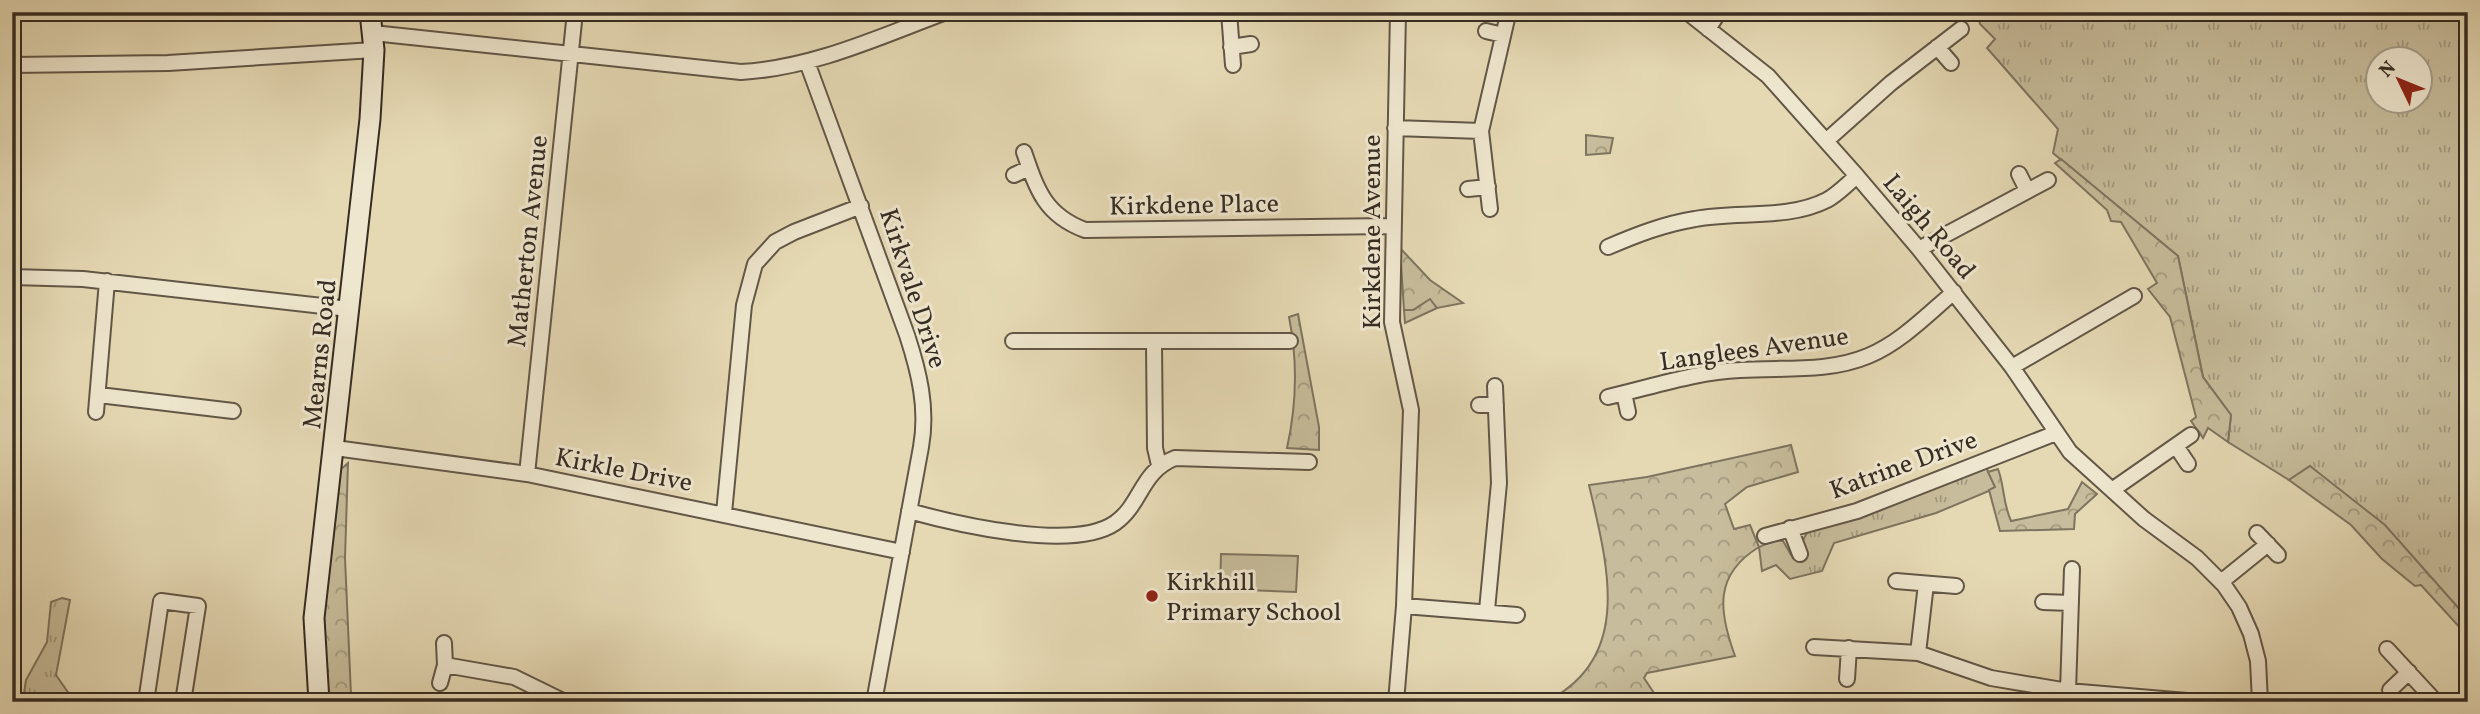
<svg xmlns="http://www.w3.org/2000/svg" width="2480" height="714" viewBox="0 0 2480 714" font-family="Vollkorn,serif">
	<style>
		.grass { fill: url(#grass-tufts); stroke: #7e745f; stroke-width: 2; fill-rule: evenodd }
		.forest { fill: url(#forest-crowns); stroke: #7e745f; stroke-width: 2 }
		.pitch { fill: #c7bc9b; stroke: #7e745f; stroke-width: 2 }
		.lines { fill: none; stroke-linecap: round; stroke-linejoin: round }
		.street-casing { stroke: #625747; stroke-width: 18 }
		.secondary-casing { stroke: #362c23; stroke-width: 23 }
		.street { stroke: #eee6ce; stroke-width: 14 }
		.secondary { stroke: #eee6ce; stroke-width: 19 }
		.poi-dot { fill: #8f2418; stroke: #eee6ce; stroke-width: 2.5 }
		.labels { text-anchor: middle; stroke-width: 6; stroke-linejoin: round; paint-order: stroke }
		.street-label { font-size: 26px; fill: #362c23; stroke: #eee6ce }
		.poi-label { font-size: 26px; fill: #362c23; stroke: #eee6ce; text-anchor: start }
	</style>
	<defs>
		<pattern id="grass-tufts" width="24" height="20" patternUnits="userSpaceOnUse" patternTransform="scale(1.75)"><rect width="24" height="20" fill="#c7bc9b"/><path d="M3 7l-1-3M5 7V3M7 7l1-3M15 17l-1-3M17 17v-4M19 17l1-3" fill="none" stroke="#a2997e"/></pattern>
		<pattern id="forest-crowns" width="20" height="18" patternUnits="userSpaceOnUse" patternTransform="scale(1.75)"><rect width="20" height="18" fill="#c7bc9b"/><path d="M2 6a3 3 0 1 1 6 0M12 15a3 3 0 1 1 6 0" fill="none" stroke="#a2997e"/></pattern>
	</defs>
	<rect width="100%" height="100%" fill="#e5d9b4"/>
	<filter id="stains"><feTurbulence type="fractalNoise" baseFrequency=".00286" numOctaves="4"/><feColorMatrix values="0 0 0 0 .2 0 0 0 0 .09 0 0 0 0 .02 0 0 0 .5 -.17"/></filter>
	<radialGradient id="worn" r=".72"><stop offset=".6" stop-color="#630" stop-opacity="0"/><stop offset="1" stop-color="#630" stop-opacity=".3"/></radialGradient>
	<path class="grass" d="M 1977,12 L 2468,12 L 2468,635 L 2463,631 L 2462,612 L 2310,466 L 2289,480 L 2228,442 L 2231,415 L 2203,377 L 2178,256 L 2053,153 L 2058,129 L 1987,48 L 1995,39 L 1980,24 ZM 2378,60 L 2420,60 L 2420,102 L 2378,102 Z
		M 1430,298 L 1437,308 L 1405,323 L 1404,310 L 1413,310 Z
		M 1986,467 L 1996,488 L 1936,513 L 1834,543 L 1822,571 L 1790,579 L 1776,565 L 1762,571 L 1759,547 L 1775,540 L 1783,541 L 1793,558 L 1805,555 L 1802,542 L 1809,529 L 1889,506 Z
		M 62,598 L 70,600 L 56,675 L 74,701 L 23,700 L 26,680 L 47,642 L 51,602 Z"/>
	<path class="forest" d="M 1586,135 L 1613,138 L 1610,153 L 1586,155 Z
		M 2061,159 L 2178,256 L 2203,377 L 2231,415 L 2228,442 L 2208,428 L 2203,438 L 2191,421 L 2196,417 L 2170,317 L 2148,289 L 2157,283 L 2121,222 L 2111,221 L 2107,210 L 2055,163 Z
		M 1400,248 L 1430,280 L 1463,303 L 1437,308 L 1430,299 L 1413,310 L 1404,310 Z
		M 1298,314 L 1319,427 L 1319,450 L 1287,448 C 1297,403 1298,362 1289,317 Z
		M 1791,445 L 1798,472 L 1747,487 L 1725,504 L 1734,529 L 1750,525 L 1759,547 C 1713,575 1719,612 1735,656 L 1647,673 L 1644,678 L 1660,702 L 1545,702 C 1635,659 1607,563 1589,485 L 1647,477 Z
		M 348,463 L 345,558 L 351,695 L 326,702 L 322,620 L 340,470 Z
		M 2310,466 L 2385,525 L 2462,612 L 2463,631 L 2421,585 L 2415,586 L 2382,559 L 2351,525 L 2289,480 Z
		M 1998,469 C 2005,488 2002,500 2011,521 L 2068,509 L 2082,482 L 2097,494 L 2075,514 L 2074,529 L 2000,531 L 1989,490 L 1995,487 L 1988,472 Z"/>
	<path class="pitch" d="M 1221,554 L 1298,556 L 1296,592 L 1220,589 Z"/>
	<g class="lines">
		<g class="street-casing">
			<path id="street" d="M 1229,12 L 1233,65
				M 1687,12 L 1768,76 L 1857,176 L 1919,249 L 2012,367 L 2070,452 L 2144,519 L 2197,558 L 2224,585 L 2239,607 L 2251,634 L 2258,661 L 2260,702
				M 1708,29 L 1719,12
				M 1486,31 L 1503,35
				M 373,33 L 741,72 C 813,68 879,37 946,12
				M 1231,47 L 1251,44
				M 1937,47 L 1951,63
				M 807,62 L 907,335 C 919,372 928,408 921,447 L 874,702
				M 12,65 L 168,63 L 374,50
				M 1395,128 L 1481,131
				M 1826,141 L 1891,83 L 1961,29
				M 1024,152 C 1037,190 1045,215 1085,230 L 1392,226
				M 2019,174 L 2027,190
				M 1014,175 L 1029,168
				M 1468,189 L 1488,187
				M 1490,209 L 1481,131 L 1507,19
				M 1608,247 C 1636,235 1664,224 1695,219 C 1737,211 1788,220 1827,200 C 1838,194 1847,184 1857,176
				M 1919,249 L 2048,180
				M 12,277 L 83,279 L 349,309
				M 1013,341 L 1290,341
				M 1154,343 L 1155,448 L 1159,465
				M 2012,367 L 2134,296
				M 1624,393 L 1628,412
				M 99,395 L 233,411
				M 1608,397 C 1652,387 1695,372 1740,370 C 1783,367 1827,373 1868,356 C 1900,343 1927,315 1954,292
				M 1479,405 L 1496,405
				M 96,412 L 107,281
				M 2176,446 L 2188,464
				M 335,448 L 527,474 L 902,552
				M 527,474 L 575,12
				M 2112,490 L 2191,435
				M 909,511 C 956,524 1073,552 1115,523 C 1142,504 1140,472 1175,458 L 1309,462
				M 724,513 L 744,305 L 755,264 L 775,242 L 794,232 L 861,206
				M 1790,528 L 1800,554
				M 2257,533 L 2278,555
				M 1765,536 L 1857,511 L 2056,433
				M 1896,581 L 1956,586
				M 2221,582 L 2268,544
				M 2043,602 L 2071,603
				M 1404,606 L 1517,615
				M 1487,610 L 1499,483 L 1495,386
				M 1814,647 L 1918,653 L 1991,678 L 2068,691 L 2199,702
				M 2387,649 L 2436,702
				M 1918,653 L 1926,584
				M 445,665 L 514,677 L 565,702
				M 1847,679 L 1849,648
				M 440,683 L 445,665 L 444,643
				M 2390,690 L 2409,672
				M 2068,691 L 2072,569
				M 146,702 L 161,601 L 198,606 L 183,702
				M 1396,702 L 1404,606 L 1411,410 L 1392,322 L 1398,12"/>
		</g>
		<g class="secondary-casing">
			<path id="secondary" d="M 319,702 L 314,618 L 370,119 L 374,50 L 370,12"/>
		</g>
		<use href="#street" class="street"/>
		<use href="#secondary" class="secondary"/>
	</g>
	<circle class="poi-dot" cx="1152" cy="596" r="7"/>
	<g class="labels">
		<g class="street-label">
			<text transform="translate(1194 204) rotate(-1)" y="9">Kirkdene Place</text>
			<text transform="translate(1930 226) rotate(50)" y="9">Laigh Road</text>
			<text transform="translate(1371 232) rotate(-90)" y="9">Kirkdene Avenue</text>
			<text transform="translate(527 241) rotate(-84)" y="9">Matherton Avenue</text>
			<text transform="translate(914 288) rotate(72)" y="9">Kirkvale Drive</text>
			<text transform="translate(1754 348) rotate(-8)" y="9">Langlees Avenue</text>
			<text transform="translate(319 354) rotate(-84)" y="9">Mearns Road</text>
			<text transform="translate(1903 464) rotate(-20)" y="9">Katrine Drive</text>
			<text transform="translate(624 469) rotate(11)" y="9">Kirkle Drive</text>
		</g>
		<g class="poi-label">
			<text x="1166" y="590">Kirkhill<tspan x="1166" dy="30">Primary School</tspan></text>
		</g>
	</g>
	<rect width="2480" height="714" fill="none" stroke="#e5d9b4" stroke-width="42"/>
	<rect x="14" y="14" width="2452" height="686" fill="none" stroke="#362c23" stroke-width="3.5"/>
	<rect x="21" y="21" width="2438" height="672" fill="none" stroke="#362c23" stroke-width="2"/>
	<g transform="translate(2399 80) rotate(313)"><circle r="33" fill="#eee6ce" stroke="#a49c8a" stroke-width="2"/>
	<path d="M0-5L12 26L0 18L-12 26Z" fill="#8f2418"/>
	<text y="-10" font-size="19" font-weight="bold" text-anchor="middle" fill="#362c23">N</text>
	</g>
	<rect width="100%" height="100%" filter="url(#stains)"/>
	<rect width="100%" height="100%" fill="url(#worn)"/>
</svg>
